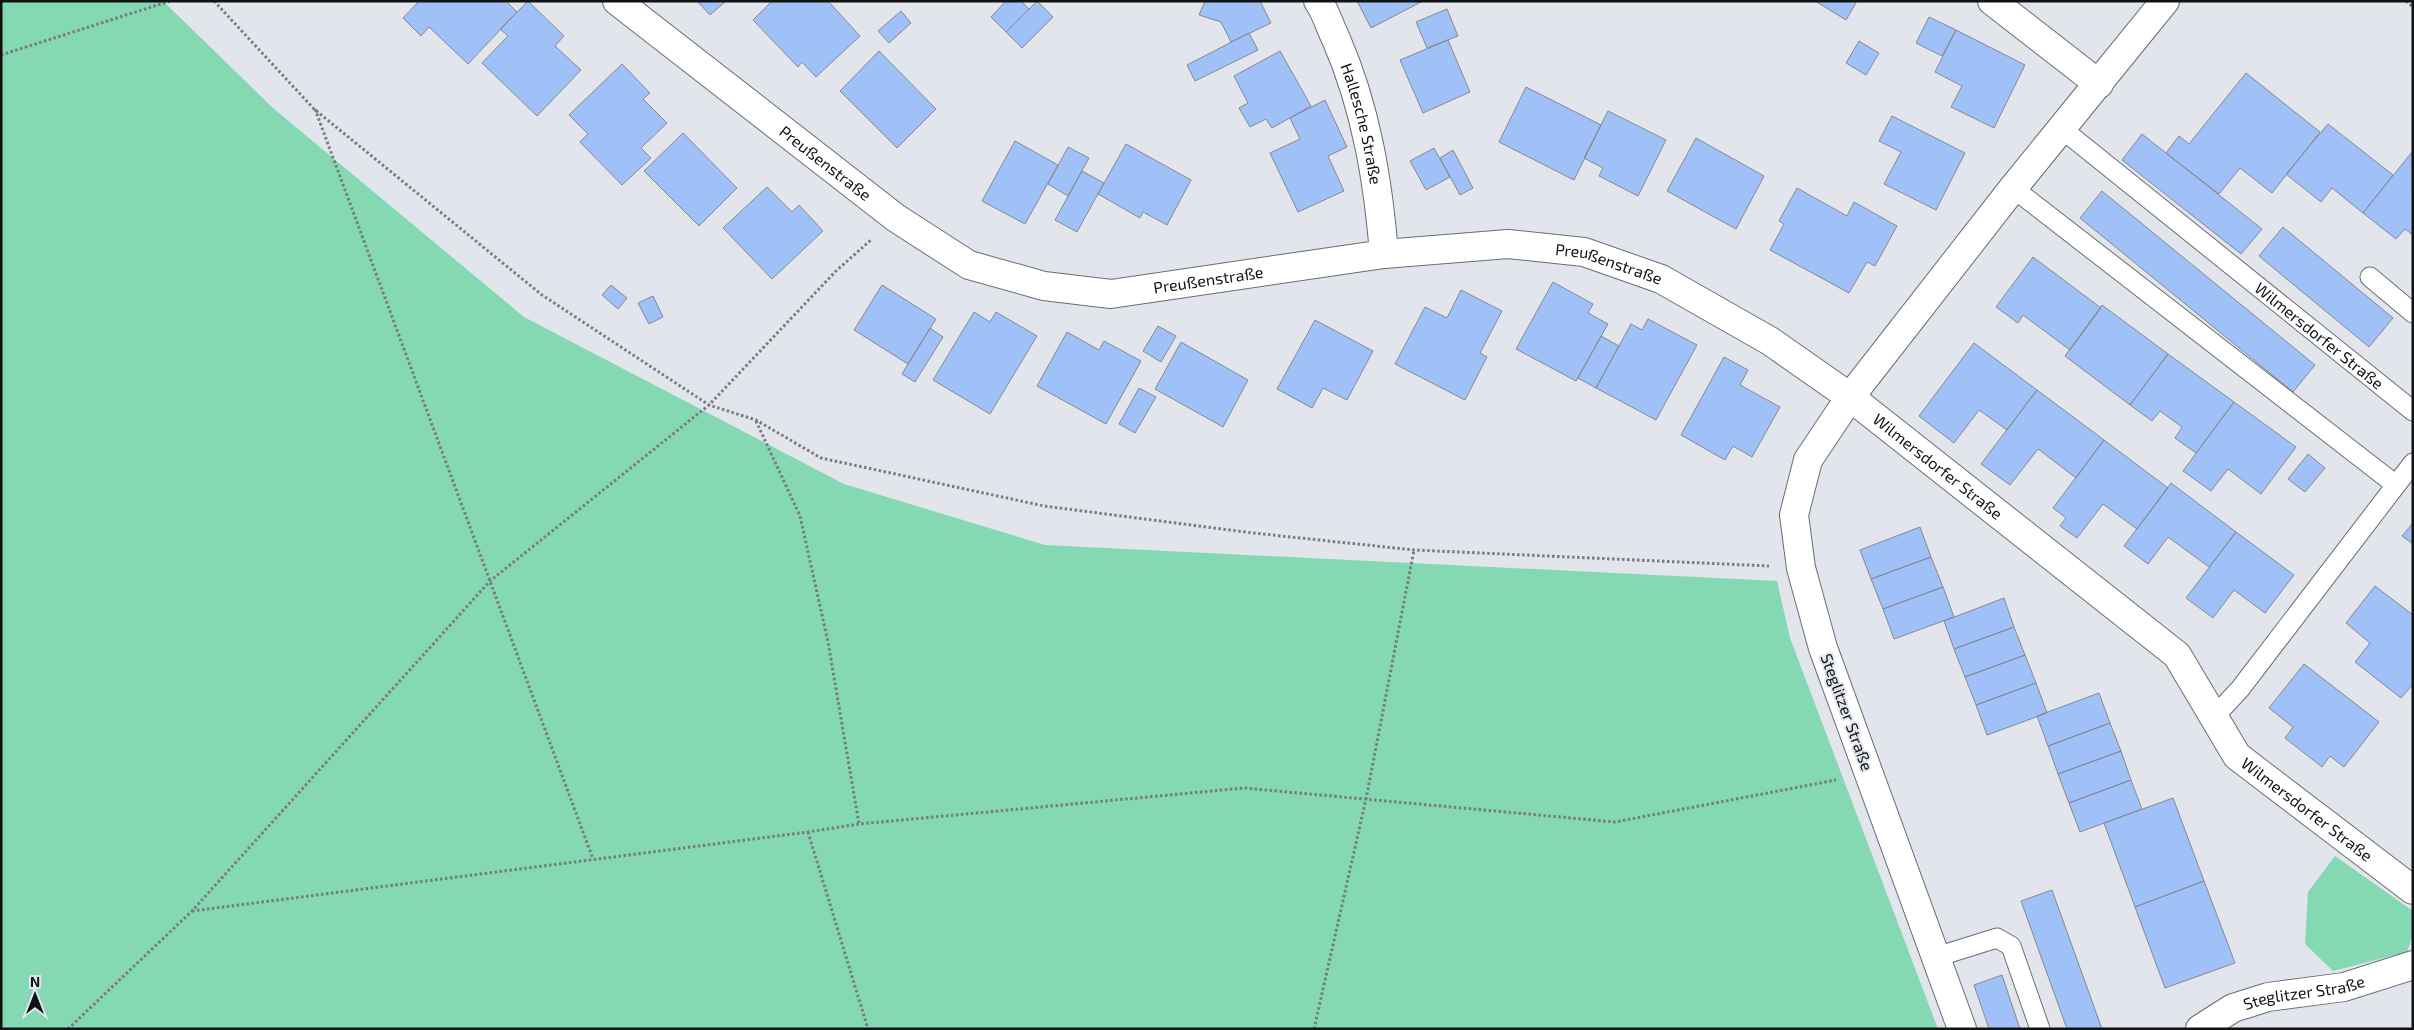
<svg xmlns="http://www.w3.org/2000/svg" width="2414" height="1030" viewBox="0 0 2414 1030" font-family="'Exo 2',sans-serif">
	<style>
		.green { fill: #84d8b2 }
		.building { fill: #9fc1f7; stroke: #86898f }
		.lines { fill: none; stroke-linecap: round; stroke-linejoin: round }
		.service-casing { stroke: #6a6d73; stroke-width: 21 }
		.minor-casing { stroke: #6a6d73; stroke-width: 30 }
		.path { stroke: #787b7f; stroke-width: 3; stroke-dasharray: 2.5 2.5; stroke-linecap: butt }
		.service { stroke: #fff; stroke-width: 19 }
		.minor { stroke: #fff; stroke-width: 28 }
		.labels { text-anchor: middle; stroke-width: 4; stroke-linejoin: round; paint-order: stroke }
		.street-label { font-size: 16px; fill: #101214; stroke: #e2e6ec }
	</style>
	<rect width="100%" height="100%" fill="#e2e6ec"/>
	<path class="green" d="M 1,1 L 163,1 L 273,108 L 524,317 L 844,484 L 1045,545 L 1777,581 L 1790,638 L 1938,1029 L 1,1029 Z
		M 2335,856 L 2413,911 L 2413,935 L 2407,952 L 2333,971 L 2305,944 L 2308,892 Z"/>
	<path class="building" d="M 419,1 L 506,1 L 517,12 L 468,64 L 429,27 L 421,36 L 403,18 Z
		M 528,1 L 564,36 L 555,46 L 581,70 L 537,116 L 482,63 L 508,36 L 500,29 Z
		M 697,1 L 726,1 L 710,15 Z
		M 772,1 L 828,1 L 860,36 L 816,77 L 802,62 L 798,67 L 753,20 Z
		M 1006,1 L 1021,1 L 1029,9 L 1006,32 L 991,17 Z
		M 1037,1 L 1053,17 L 1022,48 L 1006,32 Z
		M 1205,1 L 1260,1 L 1271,23 L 1231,42 L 1221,22 L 1199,15 Z
		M 1357,1 L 1423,1 L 1371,28 Z
		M 1815,1 L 1857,1 L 1846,20 Z
		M 1447,9 L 1458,36 L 1427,48 L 1416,22 Z
		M 901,11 L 911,23 L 889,43 L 878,31 Z
		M 1929,17 L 1956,30 L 1942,56 L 1916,43 Z
		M 1956,30 L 2025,65 L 1994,128 L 1951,107 L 1962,86 L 1935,72 Z
		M 1249,33 L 1258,50 L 1195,81 L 1187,65 Z
		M 1448,40 L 1470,92 L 1423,113 L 1400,60 Z
		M 1859,41 L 1879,53 L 1866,75 L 1846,63 Z
		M 879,51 L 936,109 L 897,148 L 840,91 Z
		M 1280,51 L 1311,106 L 1272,128 L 1266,119 L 1250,127 L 1239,108 L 1248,103 L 1234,76 Z
		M 622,64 L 650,93 L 643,99 L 667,123 L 641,148 L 651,158 L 622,185 L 580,142 L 588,134 L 569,115 Z
		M 2246,73 L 2320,132 L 2272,193 L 2240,168 L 2219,194 L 2166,153 L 2179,136 L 2189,144 Z
		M 1526,87 L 1601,125 L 1574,180 L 1499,142 Z
		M 1325,100 L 1347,147 L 1328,156 L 1344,191 L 1298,212 L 1270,153 L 1300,139 L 1290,118 Z
		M 1608,111 L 1666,140 L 1638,196 L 1599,176 L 1603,168 L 1584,158 Z
		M 1892,116 L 1965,153 L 1936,210 L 1884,184 L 1901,152 L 1879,141 Z
		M 2328,124 L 2393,175 L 2363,213 L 2332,188 L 2321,202 L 2286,174 Z
		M 683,133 L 737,188 L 699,226 L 644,171 Z
		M 2142,134 L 2262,229 L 2241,254 L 2122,160 Z
		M 1696,138 L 1764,176 L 1736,229 L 1667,191 Z
		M 1015,141 L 1058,165 L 1025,224 L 982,201 Z
		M 1126,144 L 1191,180 L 1167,225 L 1143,212 L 1140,218 L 1098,194 Z
		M 1068,147 L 1089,158 L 1068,196 L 1048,184 Z
		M 1434,148 L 1450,177 L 1426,190 L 1410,161 Z
		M 1453,150 L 1473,188 L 1460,195 L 1440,158 Z
		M 2412,152 L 2413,235 L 2405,229 L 2396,239 L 2363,213 Z
		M 1082,171 L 1104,183 L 1077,232 L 1055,220 Z
		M 767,187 L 792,212 L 799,205 L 823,231 L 772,279 L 723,228 Z
		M 1797,188 L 1847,216 L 1854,202 L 1897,226 L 1875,266 L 1867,262 L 1849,293 L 1770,250 L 1784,224 L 1779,221 Z
		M 2102,191 L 2315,365 L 2293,392 L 2080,218 Z
		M 2283,227 L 2393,318 L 2369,347 L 2259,256 Z
		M 2033,257 L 2101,308 L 2070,350 L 2023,315 L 2018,323 L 1996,307 Z
		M 1553,282 L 1593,304 L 1588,313 L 1608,324 L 1576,381 L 1516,349 Z
		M 611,285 L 627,298 L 618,309 L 602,295 Z
		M 882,285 L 936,319 L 908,364 L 854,330 Z
		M 1461,290 L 1502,311 L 1480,353 L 1487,357 L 1465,400 L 1395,364 L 1425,307 L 1447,318 Z
		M 653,296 L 663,317 L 649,324 L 638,303 Z
		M 2102,305 L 2168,354 L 2130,405 L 2065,356 Z
		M 974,312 L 990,322 L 996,312 L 1037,336 L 990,414 L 933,380 Z
		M 1648,319 L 1697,345 L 1656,420 L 1596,388 L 1631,324 L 1642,330 Z
		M 1315,320 L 1373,351 L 1347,400 L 1323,388 L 1312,408 L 1277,389 Z
		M 1158,326 L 1176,336 L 1161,362 L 1143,351 Z
		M 930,328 L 943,337 L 915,382 L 902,374 Z
		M 1067,332 L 1099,350 L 1104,341 L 1141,361 L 1106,424 L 1037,386 Z
		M 1601,336 L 1619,346 L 1596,388 L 1578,378 Z
		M 1181,342 L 1248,380 L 1223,427 L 1155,389 Z
		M 1974,343 L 2037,390 L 2007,430 L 1979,410 L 1954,443 L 1919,416 Z
		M 2168,354 L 2234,402 L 2196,453 L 2175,438 L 2182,427 L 2160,411 L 2152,421 L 2130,405 Z
		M 1724,357 L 1748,370 L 1740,385 L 1780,407 L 1752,457 L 1733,446 L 1725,460 L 1681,435 Z
		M 1139,388 L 1156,397 L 1135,433 L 1119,424 Z
		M 2037,390 L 2104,440 L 2076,478 L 2038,449 L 2010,485 L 1981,464 Z
		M 2234,402 L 2296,447 L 2261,494 L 2228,469 L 2211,491 L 2183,471 Z
		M 2104,440 L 2168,488 L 2137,529 L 2103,504 L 2077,538 L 2060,526 L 2066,518 L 2053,508 Z
		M 2308,454 L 2325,468 L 2305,492 L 2288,479 Z
		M 2171,483 L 2236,532 L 2209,567 L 2168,537 L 2148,564 L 2124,546 Z
		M 2413,523 L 2413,544 L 2402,536 Z
		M 1920,527 L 1931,557 L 1871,579 L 1860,550 Z
		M 2236,532 L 2294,575 L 2265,613 L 2234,590 L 2213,618 L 2186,598 Z
		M 1931,557 L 1943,587 L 1883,609 L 1871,579 Z
		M 2375,586 L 2413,615 L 2413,684 L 2401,698 L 2355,662 L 2370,643 L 2346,623 Z
		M 1943,587 L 1954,617 L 1894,639 L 1883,609 Z
		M 2004,598 L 2014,627 L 1954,649 L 1944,621 Z
		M 2014,627 L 2025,655 L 1965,677 L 1954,649 Z
		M 2025,655 L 2036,683 L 1976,705 L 1965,677 Z
		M 2304,664 L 2379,722 L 2344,767 L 2330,756 L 2322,767 L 2285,738 L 2293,727 L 2269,708 Z
		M 2036,683 L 2047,713 L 1987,735 L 1976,705 Z
		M 2099,693 L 2110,723 L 2048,746 L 2037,716 Z
		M 2110,723 L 2121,751 L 2058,774 L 2048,746 Z
		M 2121,751 L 2131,780 L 2069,803 L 2058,774 Z
		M 2131,780 L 2142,809 L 2080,832 L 2069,803 Z
		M 2173,798 L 2204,881 L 2135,907 L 2104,823 Z
		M 2204,881 L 2235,963 L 2165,988 L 2135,907 Z
		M 2052,890 L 2102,1029 L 2067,1029 L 2021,901 Z
		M 2002,975 L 2020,1029 L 1989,1029 L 1974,985 Z"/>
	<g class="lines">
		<g class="service-casing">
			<g id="service">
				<path id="s1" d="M 2062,129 L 2413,411"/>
				<path d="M 2013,188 L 2396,485 L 2413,463"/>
				<path d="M 2370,277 L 2413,313"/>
				<path d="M 2213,718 L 2240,689 L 2396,485"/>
				<path d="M 1936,957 L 1997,938 L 2011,946 L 2040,1029"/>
			</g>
		</g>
		<g class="minor-casing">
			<g id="minor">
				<path id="s2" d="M 617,1 L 896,218 L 969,265 L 1044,286 L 1111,294 L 1384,254 L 1508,244 L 1584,252 L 1661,279 L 1770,341 L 1850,397 L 2177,655 L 2237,756 L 2413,890"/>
				<path id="s3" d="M 1318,1 C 1326,12 1330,27 1336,39 C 1366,108 1378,180 1384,254"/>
				<path d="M 1992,1 L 2099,84"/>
				<path d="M 1962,1029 L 1823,648 L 1801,568 L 1794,515 L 1808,460 L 1850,397 L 2013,188 L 2165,1"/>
				<path id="s4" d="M 2200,1029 L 2233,1008 L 2268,997 L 2344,987 L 2413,965"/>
			</g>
		</g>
		<path class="path" d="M 214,1 L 314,109 L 542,295 L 709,405 L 756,420 L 821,458 L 1044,506 L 1253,533 L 1414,550 L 1769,566
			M 2406,1 L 2413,7
			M 1,55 L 170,1
			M 315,109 L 593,859
			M 756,421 L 800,516 L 828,642 L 859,824
			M 808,832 L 868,1029
			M 192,911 L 808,832 L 859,824 L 1244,788 L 1615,822 L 1836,780
			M 68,1029 L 192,911 L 490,581 L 709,405 L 836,271 L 872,239
			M 1314,1029 L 1366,799 L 1414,550"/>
		<use href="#service" class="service"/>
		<use href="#minor" class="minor"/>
	</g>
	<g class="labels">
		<g class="street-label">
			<text dy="6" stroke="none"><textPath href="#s3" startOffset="131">Hallesche Straße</textPath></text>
			<text dy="6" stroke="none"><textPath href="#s2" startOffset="264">Preußenstraße</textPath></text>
			<text dy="6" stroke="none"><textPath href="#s2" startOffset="1089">Preußenstraße</textPath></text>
			<text dy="6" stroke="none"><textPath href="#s2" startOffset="684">Preußenstraße</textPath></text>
			<text dy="6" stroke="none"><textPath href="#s1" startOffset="330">Wilmersdorfer Straße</textPath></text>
			<text dy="6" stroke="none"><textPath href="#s2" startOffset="1479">Wilmersdorfer Straße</textPath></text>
			<text transform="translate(1847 712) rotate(70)" y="6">Steglitzer Straße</text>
			<text dy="6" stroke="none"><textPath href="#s2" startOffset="1989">Wilmersdorfer Straße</textPath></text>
			<text dy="6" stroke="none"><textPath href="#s4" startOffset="112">Steglitzer Straße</textPath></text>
		</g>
	</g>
	<rect width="2414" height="1030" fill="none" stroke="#101214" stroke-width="5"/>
	<g transform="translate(35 995)" stroke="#e2e6ec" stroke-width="4" paint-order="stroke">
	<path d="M0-4L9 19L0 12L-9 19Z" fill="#101214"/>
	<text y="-8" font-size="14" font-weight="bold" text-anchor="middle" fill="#101214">N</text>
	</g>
</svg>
